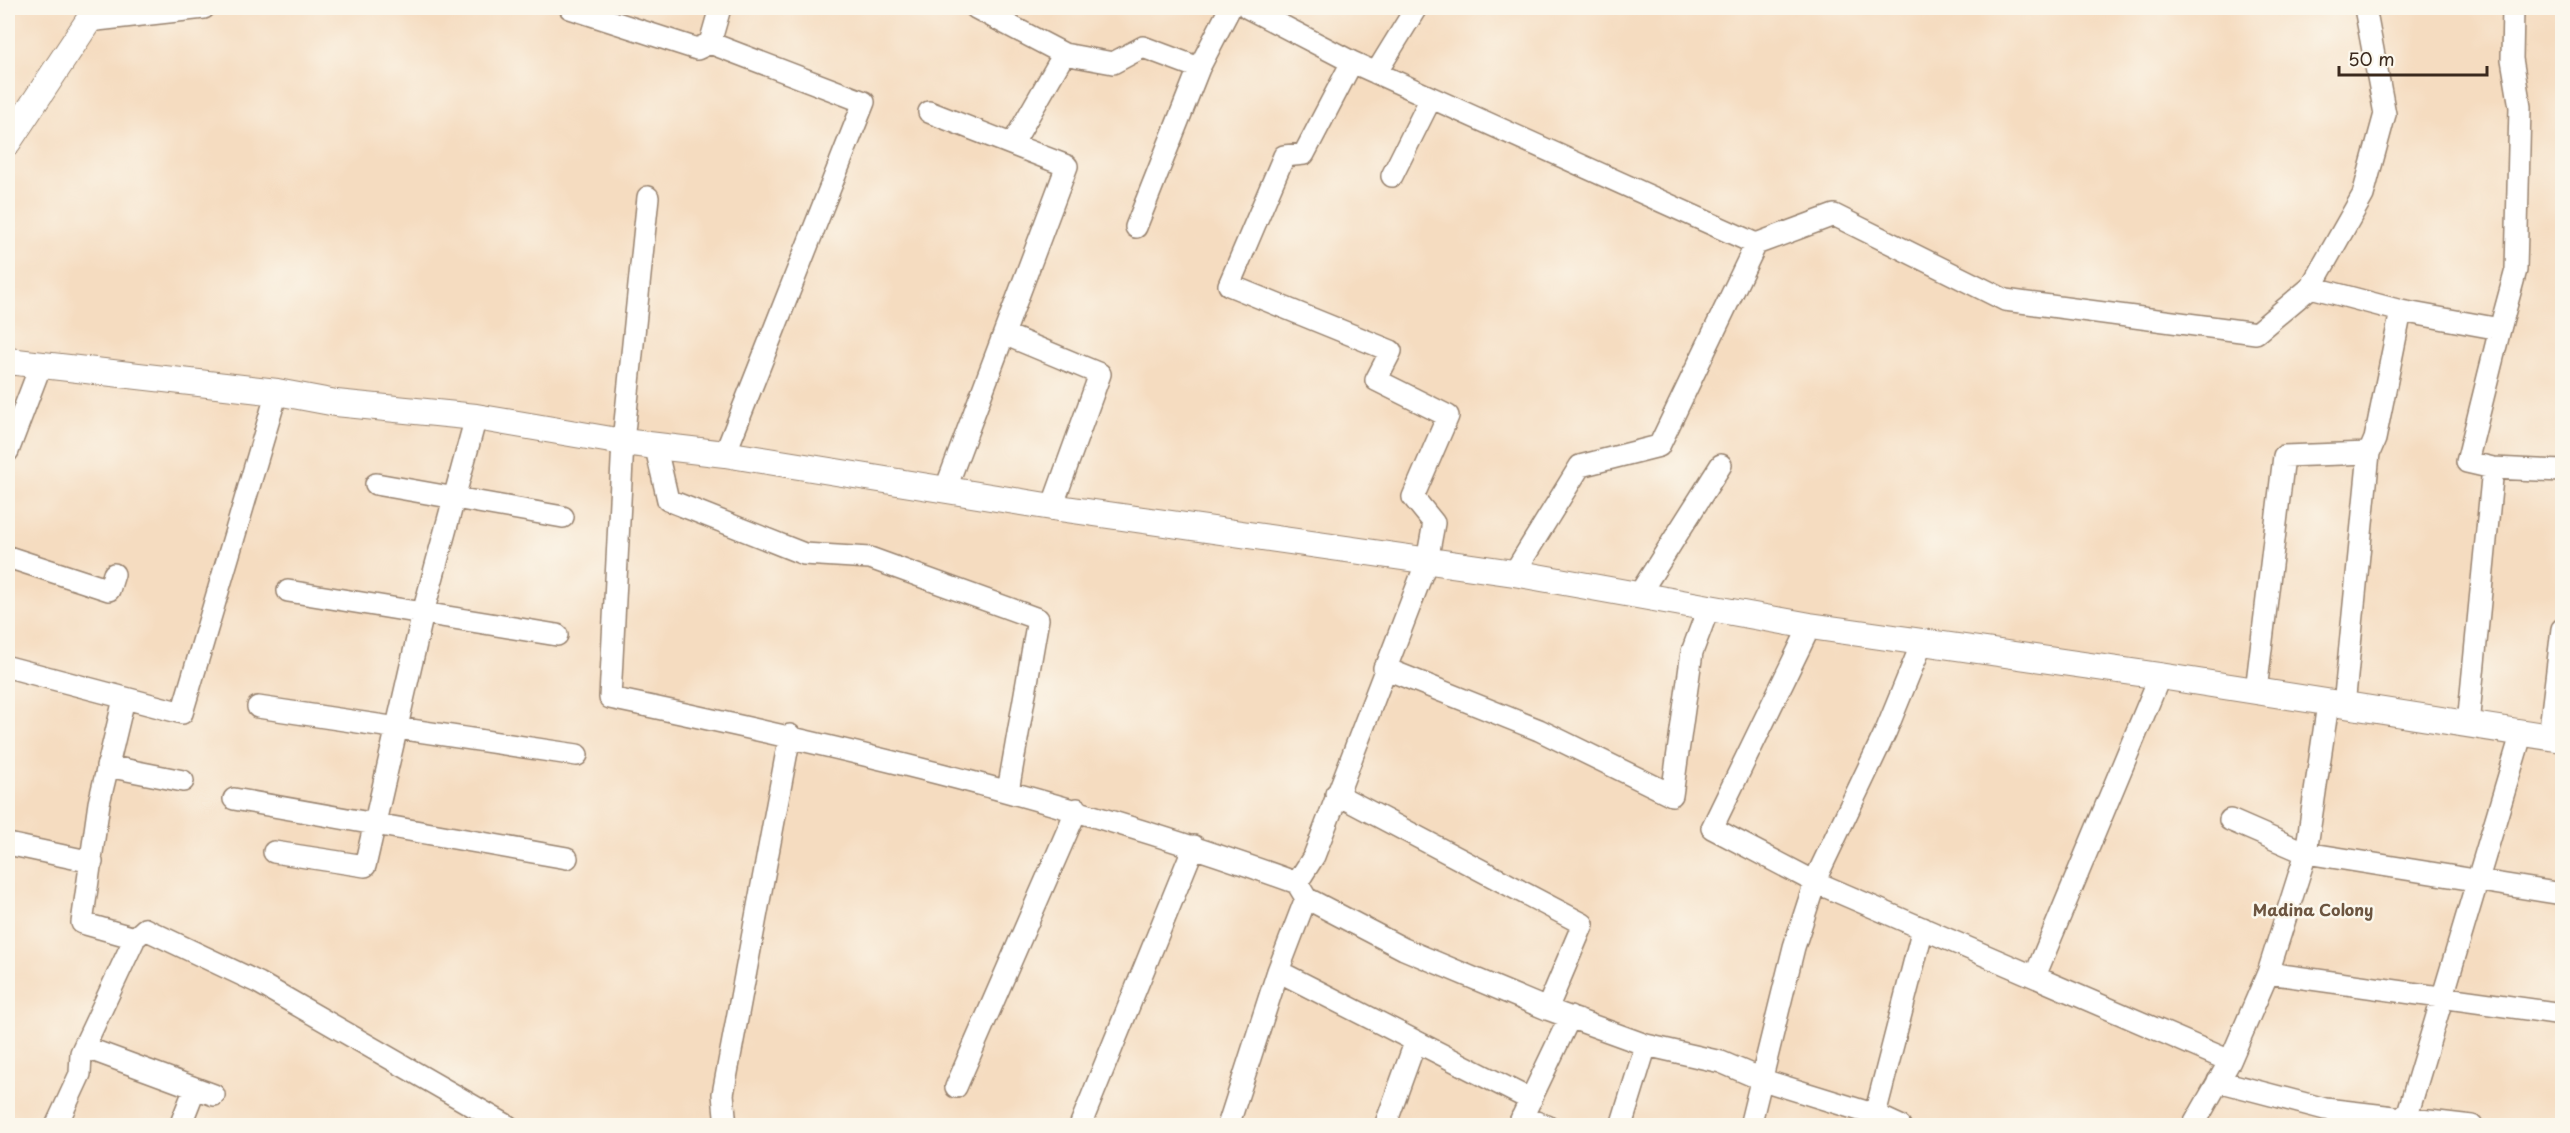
<svg xmlns="http://www.w3.org/2000/svg" width="2570" height="1133" viewBox="0 0 2570 1133" font-family="'Playpen Sans',sans-serif">
	<style>
		.lines { fill: none; stroke-linecap: round; stroke-linejoin: round }
		.minor-casing { stroke: #98836f; stroke-width: 24 }
		.tertiary-casing { stroke: #98836f; stroke-width: 28 }
		.minor { stroke: #fff; stroke-width: 21 }
		.tertiary { stroke: #fff; stroke-width: 26 }
		.labels { text-anchor: middle; stroke-width: 5; stroke-linejoin: round; paint-order: stroke }
		.neighbourhood-label { font-size: 16px; font-weight: bold; fill: #6c5540; stroke: #fbf7ec }
	</style>
	<rect width="100%" height="100%" fill="#fbf7ec"/>
	<filter id="ink" filterUnits="userSpaceOnUse"><feTurbulence type="fractalNoise" baseFrequency=".0167" numOctaves="2"/><feDisplacementMap in="SourceGraphic" scale="12" xChannelSelector="R" yChannelSelector="G"/><feConvolveMatrix kernelMatrix="1 2 1 2 8 2 1 2 1" color-interpolation-filters="sRGB"/></filter>
	<filter id="wash" filterUnits="userSpaceOnUse"><feTurbulence type="fractalNoise" baseFrequency=".008" numOctaves="4" result="noise"/><feDisplacementMap in="SourceGraphic" scale="24" xChannelSelector="R" yChannelSelector="G"/><feGaussianBlur stdDeviation="1.35" result="paint"/><feColorMatrix in="noise" values="0 0 0 0 0 0 0 0 0 0 0 0 0 0 0 0 0 1.4 0 .05"/><feComposite in="paint" operator="in"/></filter>
	<g filter="url(#wash)">
		<rect width="100%" height="100%" fill="#f5dcc0"/>
	</g>
	<g filter="url(#ink)">
		<g class="lines">
			<g class="minor-casing">
				<path id="minor" d="M 570,8 L 697,49 L 710,43 L 864,102 L 725,454
					M 976,8 L 1064,54
					M 1248,8 L 1352,62 L 1756,244
					M 88,21 L 204,8
					M 710,43 L 720,8
					M 1376,73 L 1416,8
					M 929,112 L 1067,166 L 946,488
					M 1013,143 L 1064,54 L 1113,63 L 1143,47 L 1199,68
					M 1392,176 L 1431,98
					M 648,197 L 623,442 L 610,698 C 844,747 1072,801 1297,883 L 1306,898 L 1404,949 L 1547,1009 L 1646,1045 L 1721,1062 L 1763,1080 L 1876,1115 L 1900,1126
					M 1136,227 L 1199,68 L 1230,8
					M 2311,287 L 2401,311 L 2375,439 L 2369,453 L 2344,706
					M 2401,311 L 2500,329 L 2467,462 L 2493,468 L 2468,725
					M 2500,329 L 2516,270 L 2520,107 L 2512,59 L 2513,8
					M 1004,334 L 1100,374 L 1052,507
					M 655,444 L 668,500 L 804,554 L 870,558 L 1038,619 L 1008,791
					M 8,451 L 40,367
					M 2493,468 L 2562,471
					M 376,484 L 563,517
					M 8,557 L 109,590 L 114,574
					M 1514,573 L 1580,466 L 1659,446 L 1756,244 L 1834,215 L 2005,300 L 2256,333 L 2311,287 L 2363,195 L 2385,114 L 2365,8
					M 288,591 L 557,635
					M 1638,596 L 1721,465
					M 1810,626 L 1712,828 L 1815,882 L 2230,1061 L 2193,1126
					M 8,667 L 182,713 L 277,392
					M 1384,668 L 1539,730 L 1672,795 L 1692,652 L 1708,609
					M 2256,691 L 2284,456 L 2369,453
					M 258,707 L 577,755
					M 2549,737 L 2562,629
					M 107,766 L 183,781
					M 1336,794 L 1583,924 L 1547,1009
					M 234,799 L 567,858
					M 2230,820 L 2306,853 L 2562,894
					M 8,844 L 92,862
					M 274,852 L 365,866 L 423,613 L 476,417
					M 1297,883 L 1314,856 L 1427,561 L 1434,523 L 1413,497 L 1448,416 L 1376,380 L 1391,351 L 1229,285 L 1284,156 L 1304,154 L 1352,62
					M 1306,898 L 1278,971 L 1531,1100
					M 135,938 L 145,929 L 259,983 L 508,1126
					M 2268,973 L 2562,1014
					M 2035,976 L 2160,676
					M 84,1047 L 214,1095
					M 2230,1061 L 2268,973 L 2306,853 L 2328,704
					M 2218,1081 L 2325,1109 L 2472,1126
					M 956,1087 L 1077,809
					M 1522,1117 L 1547,1126
					M 56,1126 L 80,1074 L 81,1053 L 135,938 L 82,923 L 99,803 L 124,699
					M 180,1126 L 195,1088
					M 726,1126 L 723,1094 L 790,735
					M 1080,1126 L 1194,846
					M 1228,1126 L 1278,971
					M 1385,1126 L 1415,1043
					M 1518,1126 L 1570,1017
					M 1621,1126 L 1646,1045
					M 1750,1126 L 1794,947 L 1817,876 L 1886,731 L 1922,643
					M 1872,1126 L 1923,928
					M 2404,1126 L 2522,732"/>
			</g>
			<g class="tertiary-casing">
				<path id="tertiary" d="M 8,142 L 97,8
					M 8,361 L 277,392 L 336,403 L 476,417 L 623,442 L 725,454 L 1052,507 L 1514,573 L 1810,626 L 2160,676 L 2562,739"/>
			</g>
			<use href="#minor" class="minor"/>
			<use href="#tertiary" class="tertiary"/>
		</g>
	</g>
	<g class="labels">
		<g class="neighbourhood-label">
			<text x="2313" y="916">Madina Colony</text>
		</g>
	</g>
	<rect width="2570" height="1133" fill="none" stroke="#fbf7ec" stroke-width="30"/>
	<path d="M2339 66v9h148v-9" fill="none" stroke="#3b2a1e" stroke-width="3"/>
	<text x="2348" y="66" font-size="18" fill="#3b2a1e" stroke="#fbf7ec" stroke-width="4.5" paint-order="stroke">50 m</text>
</svg>
